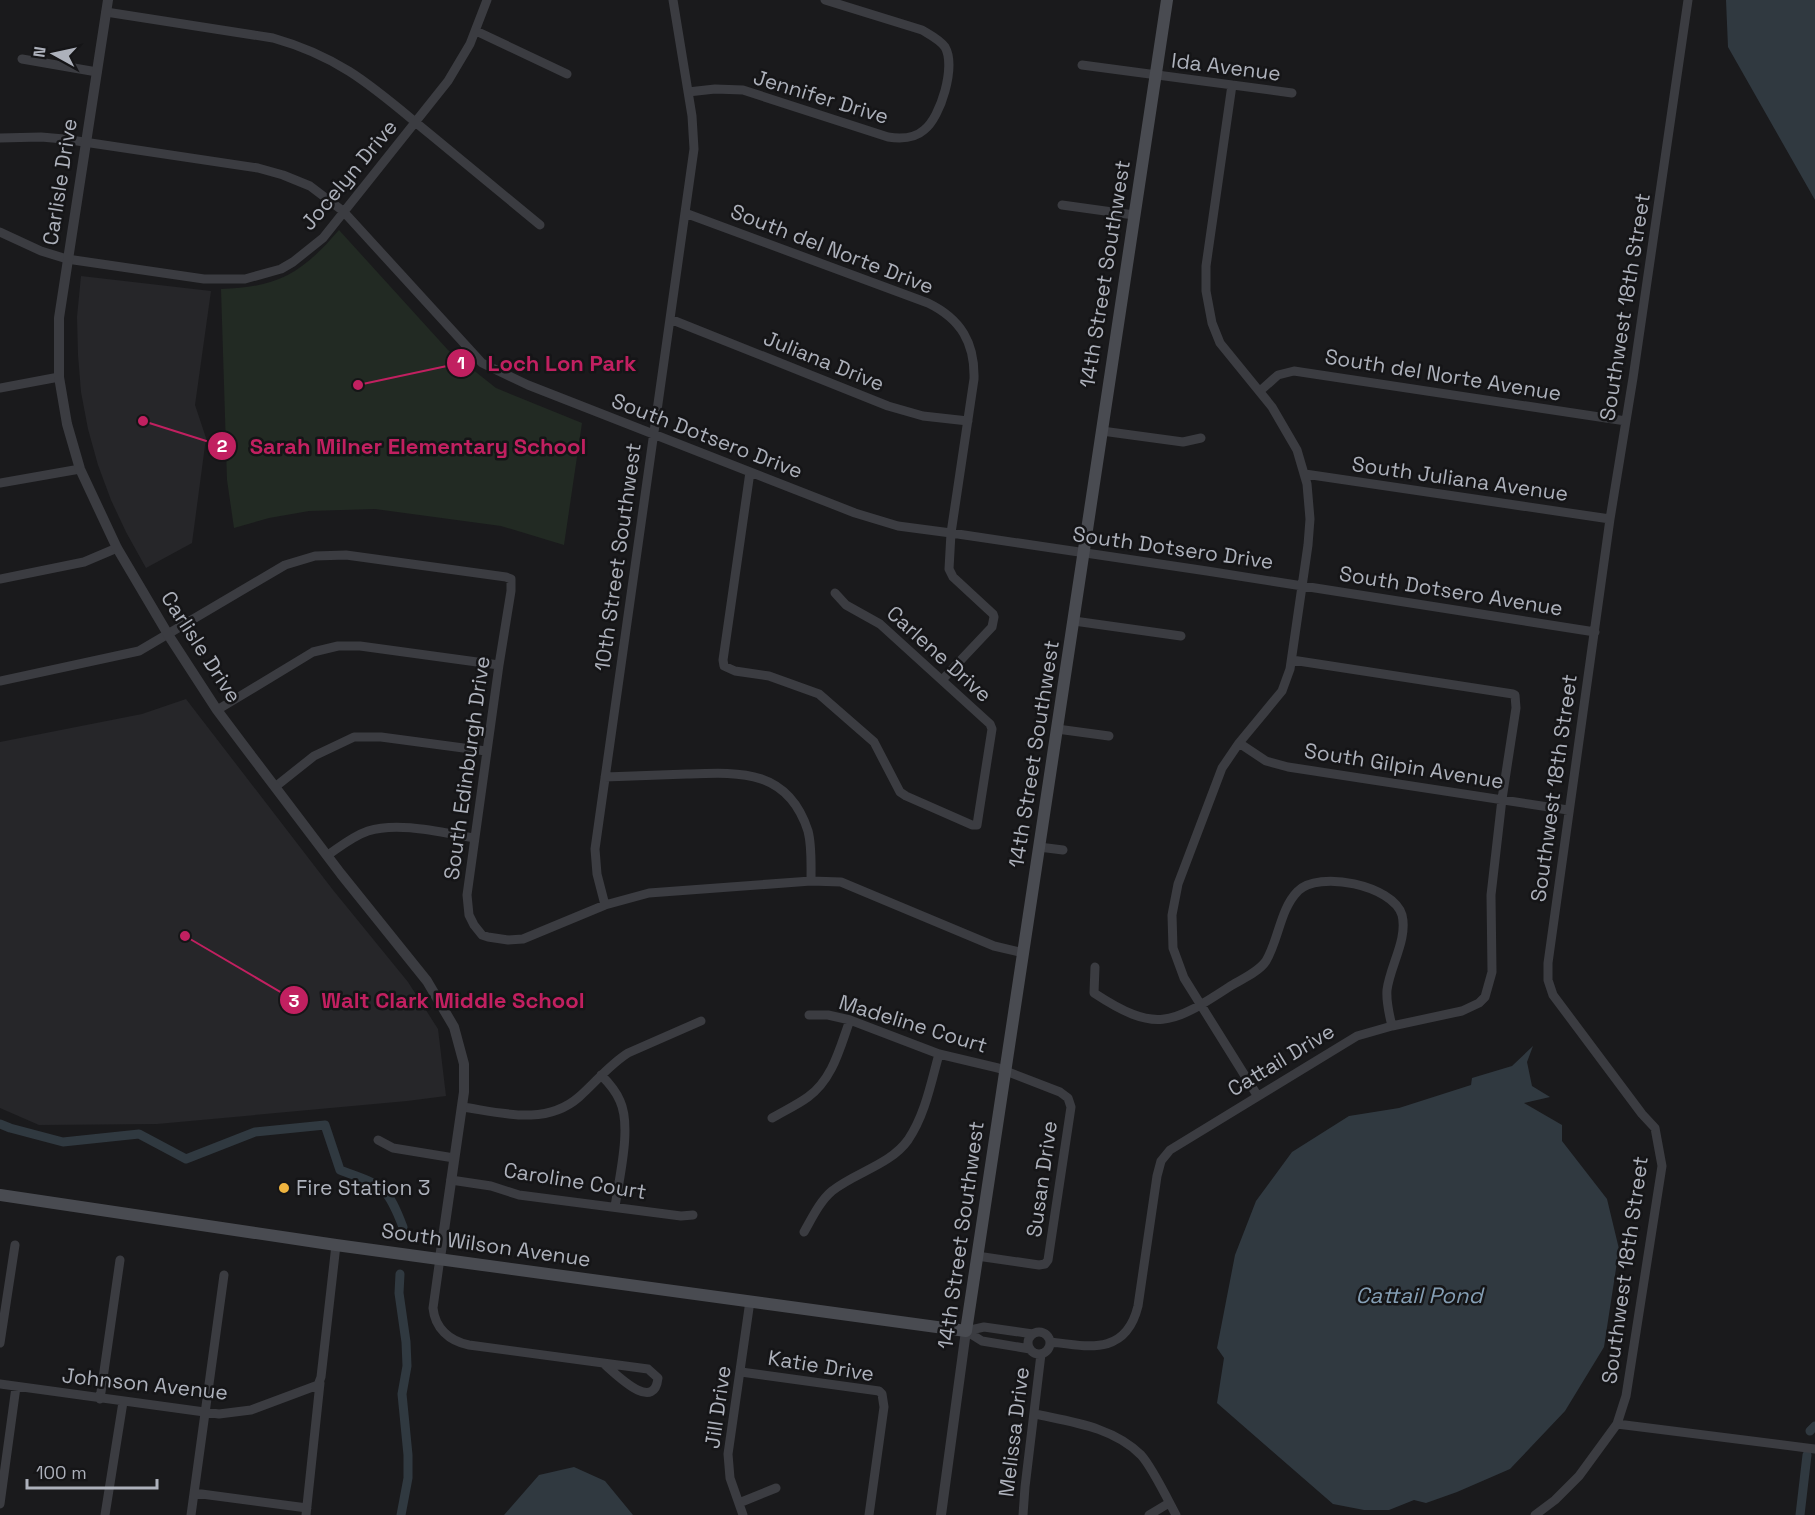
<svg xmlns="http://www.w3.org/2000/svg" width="1815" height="1515" viewBox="0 0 1815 1515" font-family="'Space Grotesk',sans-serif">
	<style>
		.built { fill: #262629 }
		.green { fill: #222a23 }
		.water { fill: #303940 }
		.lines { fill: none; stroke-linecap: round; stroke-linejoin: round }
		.canal { stroke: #303940; stroke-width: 9 }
		.minor { stroke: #3b3c41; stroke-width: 9 }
		.tertiary { stroke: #3b3c41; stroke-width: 10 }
		.secondary { stroke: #494b51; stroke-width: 12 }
		.poi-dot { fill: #efb43f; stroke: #151517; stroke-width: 2 }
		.labels { text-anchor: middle; stroke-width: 5; stroke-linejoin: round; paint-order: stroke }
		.street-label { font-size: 21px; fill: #adb1bb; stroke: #151517 }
		.poi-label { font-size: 21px; fill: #adb1bb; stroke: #151517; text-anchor: start }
		.water-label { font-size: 22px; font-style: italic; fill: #859fb5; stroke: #151517 }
		.leader { fill: none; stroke: #c12060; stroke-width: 2 }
		.callout-dot { fill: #c12060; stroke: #151517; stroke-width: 2 }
		.mark-label { font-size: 18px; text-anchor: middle; font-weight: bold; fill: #fff }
		.callout-label { font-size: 22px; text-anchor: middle; font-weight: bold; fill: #c12060; stroke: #151517; stroke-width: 5; stroke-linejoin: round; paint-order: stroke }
	</style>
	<rect width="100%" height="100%" fill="#1a1a1c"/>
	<path class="built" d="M 81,276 L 211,291 L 195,405 L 206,438 L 192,543 L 146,568 L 126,532 L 111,500 L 98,465 L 88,429 L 81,392 L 78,355 L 77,317 Z
		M 186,699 L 333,890 L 408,982 L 438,1029 L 446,1096 L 407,1101 L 157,1124 L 39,1125 L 0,1108 L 0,742 L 142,714 Z"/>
	<path class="green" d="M 339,230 L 448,350 L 496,388 L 582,423 L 564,545 L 501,526 L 375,509 L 309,511 L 269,518 L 234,528 L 227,480 L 221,289 C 279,287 302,273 339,230 Z"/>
	<path class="water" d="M 1726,0 L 1815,0 L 1815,200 L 1728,47 Z
		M 1533,1046 L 1527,1062 L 1532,1086 L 1550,1097 L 1524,1103 L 1562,1125 L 1562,1141 L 1607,1199 L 1619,1249 L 1604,1347 L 1565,1411 L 1510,1469 L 1457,1492 L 1426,1503 L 1414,1500 L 1389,1510 L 1364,1510 L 1333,1504 L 1217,1403 L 1224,1358 L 1217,1348 L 1235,1255 L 1256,1201 L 1292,1152 L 1349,1116 L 1399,1108 L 1471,1085 L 1472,1078 L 1512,1066 Z
		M 574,1467 L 605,1481 L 633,1515 L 504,1515 L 539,1475 Z"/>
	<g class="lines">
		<path class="canal" d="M 0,1124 L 10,1128 L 63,1142 L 139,1134 L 186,1159 L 255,1132 L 325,1125 L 340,1170 C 382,1186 386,1183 403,1227
			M 400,1274 L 399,1293 L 406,1342 L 407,1366 L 402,1394 L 408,1455 L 408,1478 L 401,1515
			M 1810,1431 L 1815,1426
			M 1800,1515 L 1807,1455"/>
		<path class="minor" d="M 106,12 L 273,38 C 344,58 376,90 431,135 C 467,165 504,195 540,225
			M 476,31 L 567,74
			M 22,59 L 97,72
			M 1082,65 L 1292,93
			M 1232,85 L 1206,266 L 1206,291 L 1212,323 L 1220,343 L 1272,407 L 1297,450 L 1307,484 L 1310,519 L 1308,545 L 1290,669 L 1282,691 L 1239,743 L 1222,768 L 1178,884 L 1172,915 L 1173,948 L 1184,978 L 1257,1095
			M 688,92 L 715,89 L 743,90 L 888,137 C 901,139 914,139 924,130 C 941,117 956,66 945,47 C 939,39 930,35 922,30 L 825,0
			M 0,138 L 41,137 L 64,139 L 258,168 L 283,175 L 310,186 L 343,211 L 482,363 L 528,385 L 855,513 L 898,526 L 951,533 L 1207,571 L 1595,632
			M 1062,205 L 1134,215
			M 685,213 L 928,303 C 961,319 975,343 974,379 L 951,533 L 949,569 L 953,577 L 993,614 L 994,617 L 992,627 L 942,680
			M 0,232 L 41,251 L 67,259 L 204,279 L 245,279 L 281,269 L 293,262 L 323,238 L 448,81 L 470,44 L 487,0
			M 670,319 L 888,406 L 923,416 L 968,421
			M 0,388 L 59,377
			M 1260,391 L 1278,375 L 1294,371 L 1626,421
			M 1102,431 L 1183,442 L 1201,438
			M 750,472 L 723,660 L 724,666 L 735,671 L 769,676 L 819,694 L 874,742 L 900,792 L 906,796 L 972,825 L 977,825 L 992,729 L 990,724 L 880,624 L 846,605 L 835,593
			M 1305,474 L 1610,519
			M 0,483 L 80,469
			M 0,579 L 84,562 L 117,548
			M 1074,621 L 1181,636
			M 0,681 L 139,651 L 285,565 L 315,556 L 346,555 L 506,577 L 511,579 L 511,591 L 499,665 L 467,895 L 469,915 L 474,925 L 482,935 L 488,937 L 508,940 L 523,939 L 605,905 L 649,893 L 811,881 L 841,882 L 994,946 L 1024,953
			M 217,710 L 313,652 L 338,646 L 360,646 L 499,665
			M 1057,729 L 1109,736
			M 1239,743 L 1266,761 L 1288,767 L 1568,810
			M 605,777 C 633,776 660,775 687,774 C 740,772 788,769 808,831 C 812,846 811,865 811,881
			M 275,787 L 314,756 L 354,737 L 381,737 L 486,751
			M 1039,847 L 1063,850
			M 328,855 C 341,846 353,836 368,831 C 399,821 443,833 474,838
			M 605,905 L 597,874 L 595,849 L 694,149 L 692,116 L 673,0
			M 1095,967 L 1094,993 C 1155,1033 1171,1025 1229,987 C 1240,980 1259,972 1266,961 C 1279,939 1280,909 1298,891 C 1318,870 1393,885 1402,915 C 1408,939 1390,966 1387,990 C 1386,1002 1389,1014 1392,1026
			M 809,1015 L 828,1015 L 850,1020 L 939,1054 L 998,1068 L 1060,1092 L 1068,1098 L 1071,1107 L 1048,1260 L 1045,1264 L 1039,1265 L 977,1256
			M 601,1075 C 609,1083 616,1091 620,1101 C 632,1127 619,1178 615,1207
			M 463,1107 C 502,1113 546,1126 579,1097 C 596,1082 609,1065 628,1053 L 701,1021
			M 772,1118 C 784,1111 797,1105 808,1097 C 833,1079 840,1047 850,1020
			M 378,1140 L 393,1148 L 454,1158
			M 451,1180 L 491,1186 L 519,1195 L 681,1216 L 693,1215
			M 804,1232 C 812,1218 820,1201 832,1191 C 856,1172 890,1165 908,1140 C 925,1115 931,1083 939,1054
			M 440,1258 L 433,1308 C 435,1328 449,1341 469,1345 L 648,1369 L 658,1378 C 654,1414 615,1373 603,1363
			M 966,1331 L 982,1341 L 1030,1349
			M 966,1331 L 984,1327 L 1033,1334
			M1028 1343a11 11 0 1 1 22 0a11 11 0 1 1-22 0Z
			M 1051,1342 C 1090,1347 1126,1355 1138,1306 L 1157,1176 L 1161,1161 L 1170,1150 L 1357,1036 L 1392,1026 L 1462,1011 L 1479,1003 L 1485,997 L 1492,972 L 1491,895 L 1502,799 L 1516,708 L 1515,695 L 1513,694 L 1292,660
			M 0,1343 L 15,1245
			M 741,1372 L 879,1391 L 882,1394 L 884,1407 L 869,1515
			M 0,1384 L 219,1414 L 251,1410 L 318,1385 L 321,1377 L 336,1245
			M 100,1399 L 120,1260
			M 1035,1414 C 1072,1422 1113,1427 1141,1455 C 1152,1467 1168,1500 1176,1515
			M 1617,1424 L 1815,1449
			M 194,1493 L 307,1508
			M 739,1503 L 776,1488
			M 0,1504 L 16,1387
			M 105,1515 L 123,1402
			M 191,1515 L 224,1275
			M 306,1515 L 320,1383
			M 743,1515 L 730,1478 L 728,1454 L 750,1301
			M 1023,1515 L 1025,1487 L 1041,1354
			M 1149,1515 L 1169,1503
			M 1535,1515 L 1555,1500 L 1579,1476 L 1617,1424 L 1626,1396 L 1662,1166 L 1655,1128 L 1642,1114 L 1553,995 L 1548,980 L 1548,963 L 1610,519 L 1633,378 L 1688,0"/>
		<path class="tertiary" d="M 108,0 L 59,318 L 59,377 L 67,424 L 80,469 L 117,548 L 169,636 L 217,710 L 241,742 L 341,874 L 427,981 L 454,1027 L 464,1064 L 464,1092 L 440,1258
			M 941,1515 L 966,1331"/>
		<path class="secondary" d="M 0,1195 L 336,1245 L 966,1331 L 1167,0"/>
	</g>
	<circle class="poi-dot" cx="284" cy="1188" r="6"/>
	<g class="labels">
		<g class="street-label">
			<text transform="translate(1226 67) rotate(7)" y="7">Ida Avenue</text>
			<text transform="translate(821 97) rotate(17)" y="7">Jennifer Drive</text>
			<text transform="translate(349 175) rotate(-50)" y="7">Jocelyn Drive</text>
			<text transform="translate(60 182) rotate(-81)" y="7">Carlisle Drive</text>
			<text transform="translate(832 249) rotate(21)" y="7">South del Norte Drive</text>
			<text transform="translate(1105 274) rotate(-81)" y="7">14th Street Southwest</text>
			<text transform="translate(1625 307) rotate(-81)" y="7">Southwest 18th Street</text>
			<text transform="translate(824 361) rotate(22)" y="7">Juliana Drive</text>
			<text transform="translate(1443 375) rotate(9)" y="7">South del Norte Avenue</text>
			<text transform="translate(707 436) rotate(21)" y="7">South Dotsero Drive</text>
			<text transform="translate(1460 479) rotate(8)" y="7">South Juliana Avenue</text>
			<text transform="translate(1173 548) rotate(8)" y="7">South Dotsero Drive</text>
			<text transform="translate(618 557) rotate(-82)" y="7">10th Street Southwest</text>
			<text transform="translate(1451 591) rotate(9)" y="7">South Dotsero Avenue</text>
			<text transform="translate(201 647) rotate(57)" y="7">Carlisle Drive</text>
			<text transform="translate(939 654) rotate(42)" y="7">Carlene Drive</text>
			<text transform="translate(1034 754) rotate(-81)" y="7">14th Street Southwest</text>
			<text transform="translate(1404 766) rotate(9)" y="7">South Gilpin Avenue</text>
			<text transform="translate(467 768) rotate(-82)" y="7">South Edinburgh Drive</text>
			<text transform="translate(1554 788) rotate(-82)" y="7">Southwest 18th Street</text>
			<text transform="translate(913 1024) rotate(17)" y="7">Madeline Court</text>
			<text transform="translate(1281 1060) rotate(-31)" y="7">Cattail Drive</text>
			<text transform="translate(1042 1179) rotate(-82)" y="7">Susan Drive</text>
			<text transform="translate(575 1181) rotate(9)" y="7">Caroline Court</text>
			<text transform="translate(961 1235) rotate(-82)" y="7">14th Street Southwest</text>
			<text transform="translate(486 1245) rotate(8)" y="7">South Wilson Avenue</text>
			<text transform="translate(1625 1270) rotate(-82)" y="7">Southwest 18th Street</text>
			<text transform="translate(821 1366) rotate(9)" y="7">Katie Drive</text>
			<text transform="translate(145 1384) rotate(6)" y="7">Johnson Avenue</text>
			<text transform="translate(718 1407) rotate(-82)" y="7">Jill Drive</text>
			<text transform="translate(1014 1432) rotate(-83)" y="7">Melissa Drive</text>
		</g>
		<g class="poi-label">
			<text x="296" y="1195">Fire Station 3</text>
		</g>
		<g class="water-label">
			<text x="1419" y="1303">Cattail Pond</text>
		</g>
	</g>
	<path class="leader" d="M358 385L461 363M143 421L222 446M185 936L294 1000"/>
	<g class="callout-dot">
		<circle cx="358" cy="385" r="6"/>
		<circle cx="143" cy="421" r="6"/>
		<circle cx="185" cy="936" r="6"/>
		<circle cx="461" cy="363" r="15"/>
		<circle cx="222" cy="446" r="15"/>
		<circle cx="294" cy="1000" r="15"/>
	</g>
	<g class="mark-label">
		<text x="461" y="369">1</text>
		<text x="222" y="452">2</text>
		<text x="294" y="1007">3</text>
	</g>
	<g class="callout-label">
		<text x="562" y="371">Loch Lon Park</text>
		<text x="418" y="454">Sarah Milner Elementary School</text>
		<text x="453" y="1008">Walt Clark Middle School</text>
	</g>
	<g transform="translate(54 54) rotate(278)" stroke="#151517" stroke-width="4.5" paint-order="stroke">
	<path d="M0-4.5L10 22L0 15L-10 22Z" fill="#adb1bb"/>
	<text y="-9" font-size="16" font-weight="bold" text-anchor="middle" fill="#adb1bb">N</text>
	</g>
	<path d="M27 1479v9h130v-9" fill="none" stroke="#adb1bb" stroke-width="3"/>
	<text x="36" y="1479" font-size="18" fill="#adb1bb" stroke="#151517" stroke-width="4.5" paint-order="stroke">100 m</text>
</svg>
